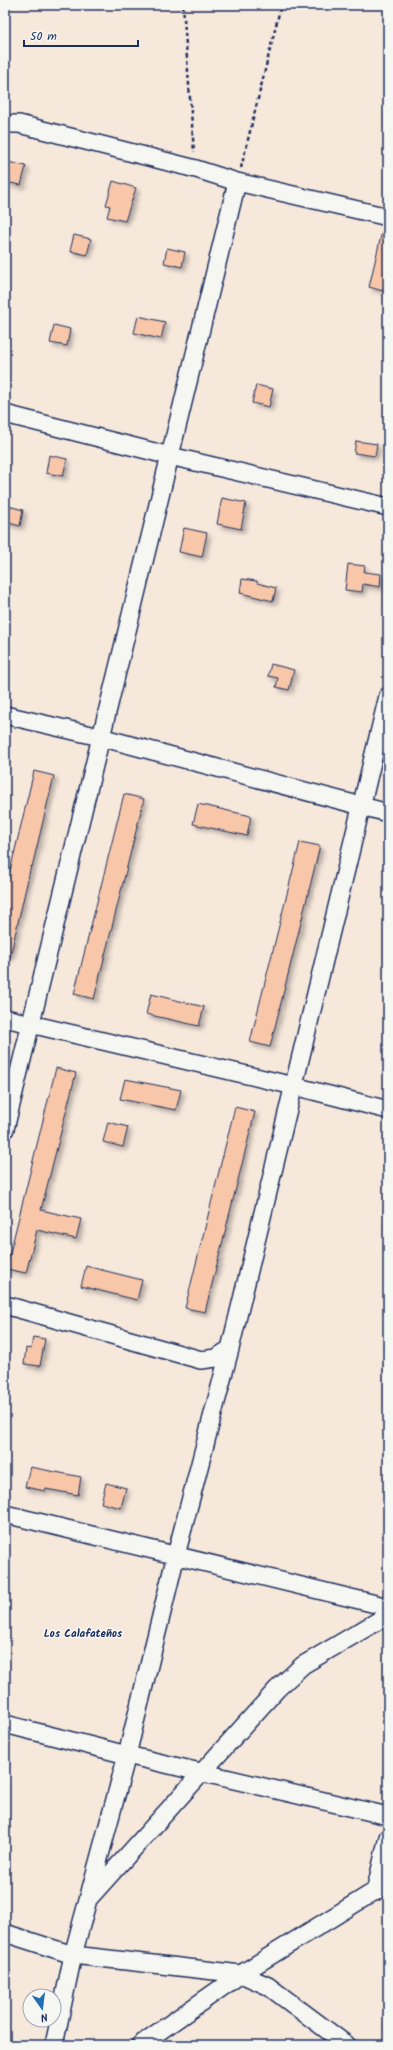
<svg xmlns="http://www.w3.org/2000/svg" width="393" height="2050" viewBox="0 0 393 2050" font-family="Kalam,sans-serif">
	<style>
		.building { fill: #f8c6a8; stroke: #1b2f5e; filter: url(#shadow) }
		.lines { fill: none; stroke-linecap: round; stroke-linejoin: round }
		.street-casing { stroke: #1b2f5e; stroke-width: 20 }
		.path { stroke: #1b2f5e; stroke-width: 2.5; stroke-dasharray: 4 3; stroke-linecap: butt }
		.street { stroke: #f6f6f2; stroke-width: 17 }
		.labels { text-anchor: middle; stroke-width: 3; stroke-linejoin: round; paint-order: stroke }
		.neighbourhood-label { font-size: 11px; font-weight: bold; fill: #1b2f5e; stroke: #f6f6f2 }
	</style>
	<defs>
		<filter id="shadow"><feDropShadow dx="3.5" dy="3.5" stdDeviation="2" flood-color="#0004"/></filter>
	</defs>
	<rect width="100%" height="100%" fill="#f7e8dc"/>
	<filter id="ink" filterUnits="userSpaceOnUse"><feTurbulence type="fractalNoise" baseFrequency=".025" numOctaves="2"/><feDisplacementMap in="SourceGraphic" scale="8" xChannelSelector="R" yChannelSelector="G"/><feConvolveMatrix kernelMatrix="1 2 1 2 8 2 1 2 1" color-interpolation-filters="sRGB"/></filter>
	<g filter="url(#ink)">
		<path class="building" d="M 8,162 L 26,166 L 21,185 L 5,182 Z
			M 113,181 L 136,188 L 125,221 L 107,217 L 110,206 L 106,205 Z
			M 383,227 L 388,228 L 388,271 L 383,291 L 369,287 Z
			M 74,235 L 91,239 L 87,255 L 70,251 Z
			M 167,248 L 185,252 L 182,267 L 164,263 Z
			M 138,316 L 165,322 L 161,339 L 134,333 Z
			M 54,325 L 70,329 L 67,346 L 50,343 Z
			M 256,385 L 273,389 L 269,407 L 252,403 Z
			M 356,441 L 377,444 L 375,456 L 354,453 Z
			M 49,455 L 67,459 L 63,476 L 46,473 Z
			M 222,498 L 246,503 L 241,529 L 217,524 Z
			M 5,505 L 23,510 L 20,526 L 5,522 Z
			M 184,528 L 207,533 L 202,557 L 179,552 Z
			M 348,564 L 365,566 L 364,572 L 381,574 L 380,587 L 363,584 L 362,592 L 345,590 Z
			M 242,579 L 257,581 L 257,583 L 276,588 L 273,601 L 240,593 Z
			M 271,664 L 294,670 L 289,690 L 276,687 L 278,678 L 268,676 Z
			M 34,771 L 54,776 L 32,867 L 31,866 L 10,957 L 5,957 L 5,886 L 7,879 L 8,879 Z
			M 124,794 L 144,799 L 94,999 L 74,994 Z
			M 198,804 L 251,816 L 247,836 L 193,824 Z
			M 300,842 L 320,846 L 270,1047 L 250,1042 Z
			M 151,994 L 204,1007 L 199,1026 L 146,1014 Z
			M 56,1068 L 76,1073 L 41,1210 L 81,1219 L 76,1239 L 37,1230 L 26,1273 L 6,1269 Z
			M 125,1079 L 181,1090 L 176,1110 L 120,1099 Z
			M 235,1107 L 255,1112 L 205,1312 L 185,1308 Z
			M 108,1122 L 128,1127 L 123,1147 L 103,1142 Z
			M 86,1266 L 142,1280 L 137,1300 L 81,1286 Z
			M 33,1337 L 45,1339 L 40,1366 L 24,1364 L 26,1348 L 31,1349 Z
			M 30,1467 L 81,1477 L 78,1495 L 46,1489 L 45,1491 L 25,1487 Z
			M 106,1483 L 126,1488 L 121,1508 L 101,1503 Z"/>
		<g class="lines">
			<g class="street-casing">
				<path id="street" d="M 5,124 L 19,124 L 196,169 L 237,182 L 388,217
					M 5,414 L 170,456 L 388,507
					M 5,715 L 100,737 L 388,813
					M 5,1018 L 294,1086 L 388,1110
					M 5,1129 L 237,182
					M 5,1305 L 201,1360 L 216,1358 L 230,1349
					M 5,1514 L 388,1607
					M 5,1724 L 127,1755 L 388,1816
					M 375,1892 L 388,1837
					M 90,1897 L 277,1689 L 303,1665 L 388,1615
					M 5,1933 L 73,1955 L 241,1974 L 268,1986 L 347,2045
					M 54,2045 L 73,1955 L 127,1755 L 176,1555 L 230,1349 L 388,696
					M 140,2045 L 241,1974 L 388,1883"/>
			</g>
			<path class="path" d="M 183,5 L 194,152
				M 5,13 L 7,5
				M 241,168 L 281,5"/>
			<use href="#street" class="street"/>
		</g>
	</g>
	<g class="labels">
		<g class="neighbourhood-label">
			<text x="83" y="1637">Los Calafateños</text>
		</g>
	</g>
	<rect width="393" height="2050" fill="none" stroke="#f6f6f2" stroke-width="20"/>
	<rect x="10" y="10" width="373" height="2030" fill="none" stroke="#1b2f5e" stroke-width="1.5" filter="url(#ink)"/>
	<g transform="translate(42 2008) rotate(166)"><circle r="19" fill="#f6f6f2" stroke="#9ea6b7"/>
	<path d="M0-3L7 15L0 10L-7 15Z" fill="#1f6fb2"/>
	<text y="-6" font-size="11" font-weight="bold" text-anchor="middle" fill="#1b2f5e">N</text>
	</g>
	<path d="M24 40v6h114v-6" fill="none" stroke="#1b2f5e" stroke-width="2"/>
	<text x="30" y="40" font-size="12" fill="#1b2f5e" stroke="#f6f6f2" stroke-width="3" paint-order="stroke">50 m</text>
</svg>
